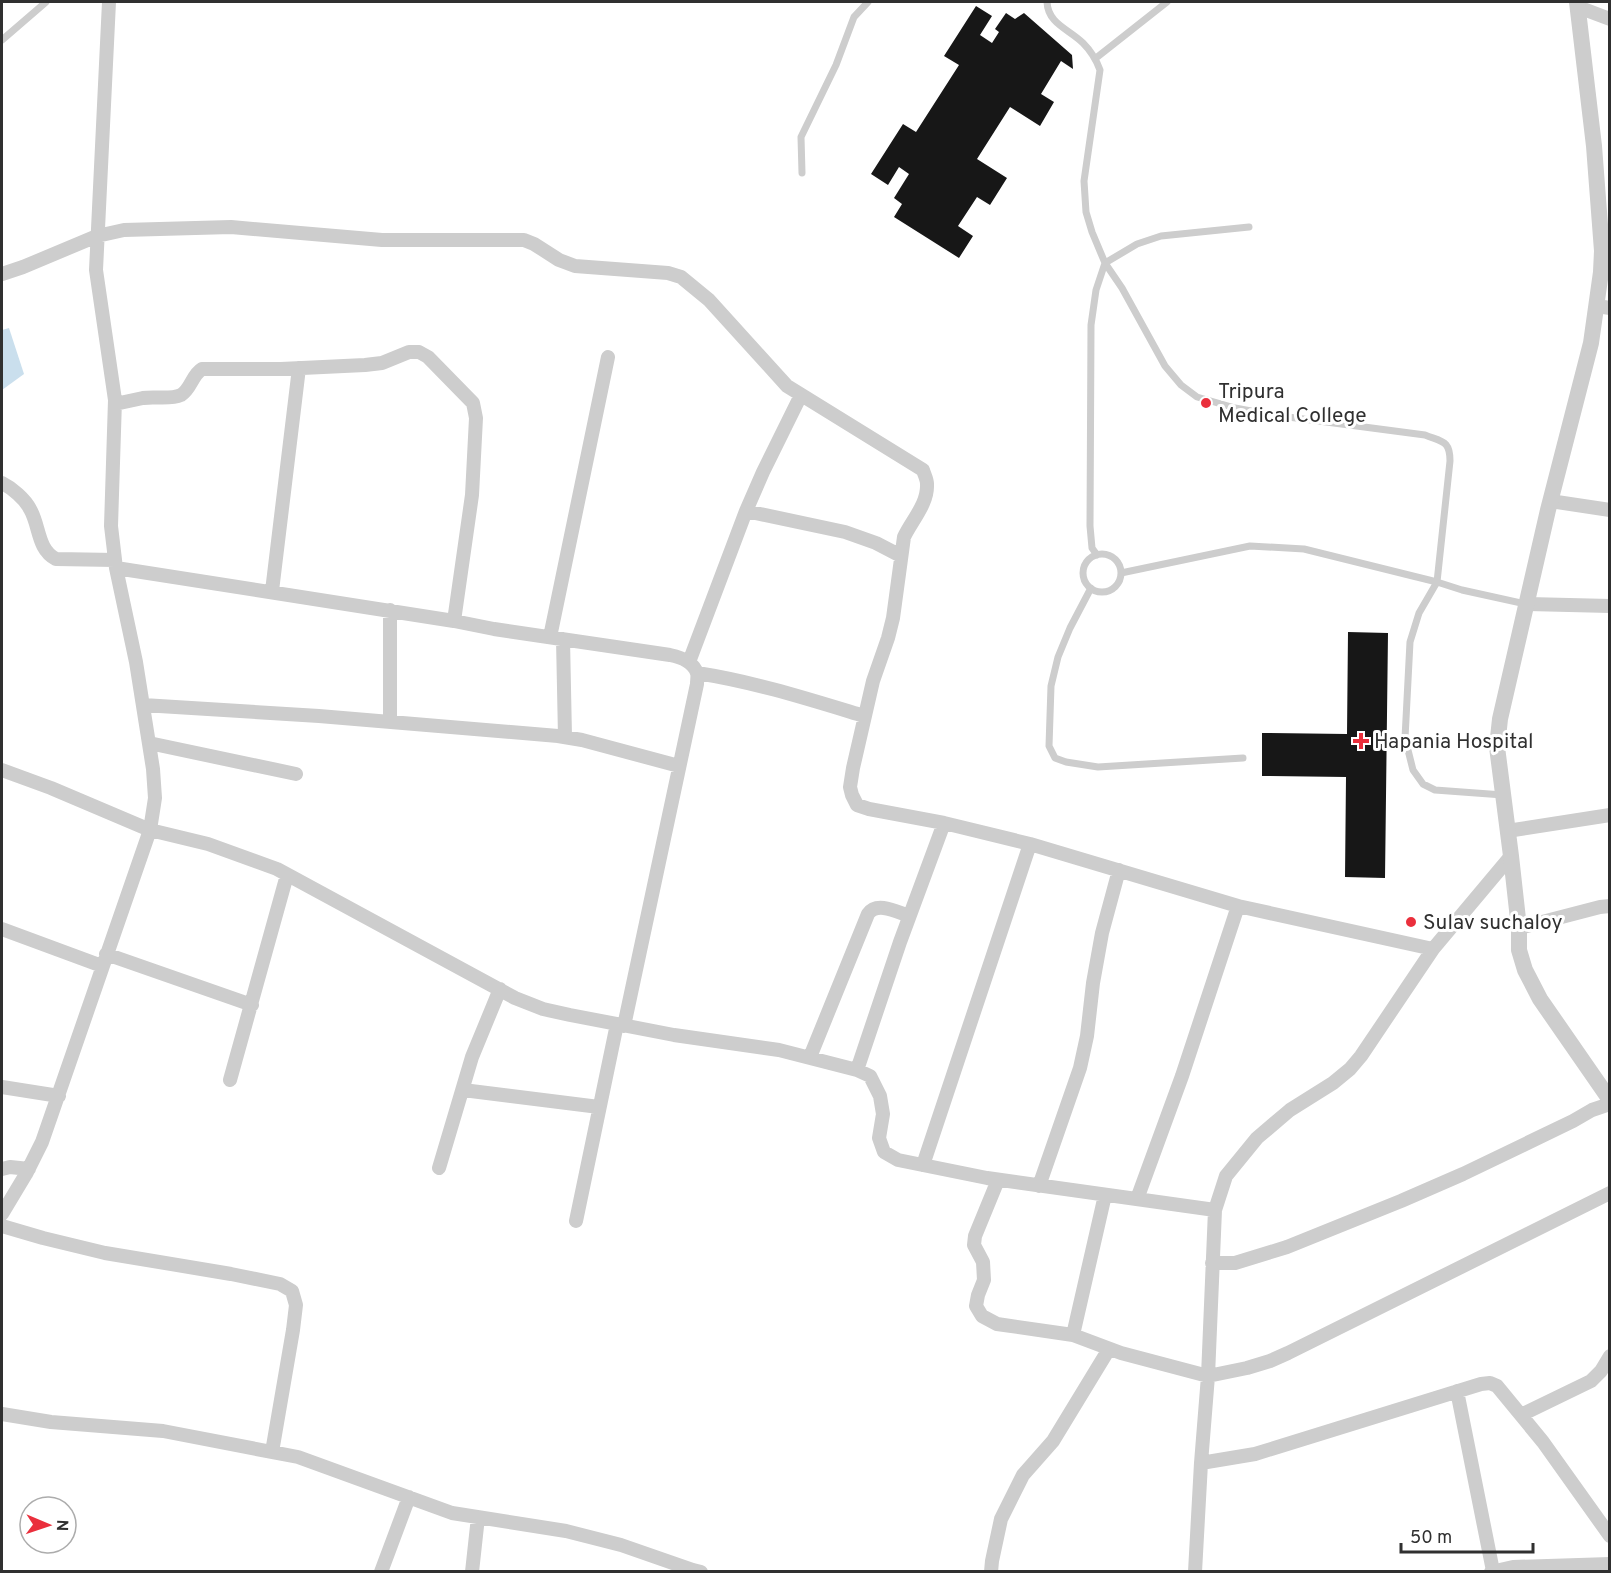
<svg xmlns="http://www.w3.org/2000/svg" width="1611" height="1573" viewBox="0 0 1611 1573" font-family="Overpass,sans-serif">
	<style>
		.water { fill: #cadfed }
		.building { fill: #171717 }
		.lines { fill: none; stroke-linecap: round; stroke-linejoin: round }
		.service { stroke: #cdcdcd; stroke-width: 7 }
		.minor { stroke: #cdcdcd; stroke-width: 14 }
		.tertiary { stroke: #cdcdcd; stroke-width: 16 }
		.poi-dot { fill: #ea2f3c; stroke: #fff; stroke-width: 2 }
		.labels { text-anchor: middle; stroke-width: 6; stroke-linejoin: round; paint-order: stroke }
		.poi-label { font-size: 21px; fill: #303030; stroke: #fff; text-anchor: start }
	</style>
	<rect width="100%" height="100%" fill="#fff"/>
	<path class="water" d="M 9,328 L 24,374 L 2,390 L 2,330 Z"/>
	<path class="building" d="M 976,6 L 992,16 L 980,35 L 992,43 L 999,32 L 995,29 L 1006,13 L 1015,19 L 1024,13 L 1072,55 L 1073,69 L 1061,61 L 1041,94 L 1054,102 L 1040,126 L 1010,107 L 977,159 L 1007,178 L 990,205 L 977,197 L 958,226 L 973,236 L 959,258 L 894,217 L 902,204 L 894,198 L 909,174 L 899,167 L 888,185 L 871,174 L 903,124 L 916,132 L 959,65 L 944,56 Z
		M 1348,632 L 1388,633 L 1385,878 L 1345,877 L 1346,777 L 1262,776 L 1262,733 L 1347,734 Z"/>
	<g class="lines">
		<path class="service" d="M 1047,2 C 1048,24 1069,29 1083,43 C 1091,51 1096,59 1100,70 L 1084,181 L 1086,212 L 1092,232 L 1105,263 L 1122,288 L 1165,366 L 1181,385 L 1197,397 L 1235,408 L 1273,415 L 1425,435 C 1442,442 1450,440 1450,461 L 1437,582 L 1419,613 L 1410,642 L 1405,738 L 1413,770 L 1423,784 L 1435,790 L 1503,795
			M 2,40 L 46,2
			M 1096,58 L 1167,2
			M 802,173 L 801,137 L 836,65 L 854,17 L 868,2
			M1083 573a19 19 0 1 1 38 0a19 19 0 1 1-38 0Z
			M 1097,555 L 1092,548 L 1090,526 L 1091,325 L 1096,290 L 1105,263 L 1137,244 L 1161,236 L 1249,227
			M 1121,573 L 1250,546 L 1304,549 L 1437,582 L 1462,590 L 1526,604
			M 1091,588 L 1070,628 L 1058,657 L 1051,686 L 1049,746 L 1055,758 L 1066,762 L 1098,767 L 1243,758"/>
		<path class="minor" d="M 1578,7 L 1610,19
			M 2,274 L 23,267 L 97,236 L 124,230 L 231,227 L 382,240 L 524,240 L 534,244 L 559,260 L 575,266 L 668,273 L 681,277 L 709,300 L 787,386 L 923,470 C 924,474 927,479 927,484 C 928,504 912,520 904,537 L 893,618 L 888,638 L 873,681 L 853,768 L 850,787 L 852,795 L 857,805 L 869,809 L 944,823 L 1030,844 L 1238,906 L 1433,949
			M 1597,306 L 1610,308
			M 115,404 C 124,402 134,400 143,398 C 155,396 170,400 181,395 C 191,389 192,375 202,369 L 281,369 L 365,365 L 382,363 L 409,352 L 419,352 L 428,357 L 473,403 L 476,418 L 472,495 L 454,621
			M 2,483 C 12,488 25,499 30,509 C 40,526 37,549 56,559 L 115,560
			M 1550,501 L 1610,510
			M 746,511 L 845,532 L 876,543 L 901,556
			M 116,568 L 454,621 L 494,629 L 670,655 C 680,657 693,661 697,673 C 698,676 697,680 697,684 L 624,1026
			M 272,591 L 299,368
			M 1528,604 L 1610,606
			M 390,610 L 390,721
			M 550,637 L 608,357
			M 563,639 L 565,737
			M 689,662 L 746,511 L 763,472 L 801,395
			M 697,673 C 755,682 808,699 864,716
			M 143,705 L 319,716 L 558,736 L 582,740 L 679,766
			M 149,743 L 296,774
			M 2,770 L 51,788 L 150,830 L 208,844 L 277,869 L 515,998 L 543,1009 L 570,1015 L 674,1035 L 779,1050 L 857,1070 L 870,1076 L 880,1096 L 883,1114 L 879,1138 L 884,1152 L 898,1160 L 987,1178 L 1215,1210
			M 1507,831 L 1610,815
			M 1519,928 L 1600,907 L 1610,906
			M 2,929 L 102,966
			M 106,954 L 252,1005
			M 810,1057 L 868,914 C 877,901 897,912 909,916
			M 857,1070 L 900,942 L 944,823
			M 230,1080 L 287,875
			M 2,1087 L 59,1096
			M 463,1090 L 599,1107
			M 923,1165 L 1030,844
			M 439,1168 L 472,1057 L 500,989
			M 2,1169 L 10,1167 L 29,1169
			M 998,1180 L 975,1236 L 974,1245 L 983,1262 L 984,1280 L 978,1295 L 976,1306 L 982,1316 L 997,1324 L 1073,1335 L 1121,1353 L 1208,1376 L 1247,1368 L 1270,1361 L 1288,1353 L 1610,1193
			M 1039,1186 L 1080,1068 L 1087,1036 L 1093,983 L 1102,933 L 1119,870
			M 1137,1199 L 1182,1076 L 1238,906
			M 2,1214 L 26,1174 L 42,1142 L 150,830 L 155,798 L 153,769 L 136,662 L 116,568 L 111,526 L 115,400 L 96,270 L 109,2
			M 576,1221 L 617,1024
			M 2,1226 L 43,1238 L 105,1253 L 231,1274 L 280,1284 L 292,1291 L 296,1305 L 293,1330 L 272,1452
			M 1212,1263 L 1235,1263 L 1287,1247 L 1401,1201 L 1463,1174 L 1573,1121 L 1592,1110 L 1610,1104
			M 1073,1335 L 1105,1195
			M 1457,1391 L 1493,1571
			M 2,1414 L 51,1422 L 163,1431 L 298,1457 L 452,1513 L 566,1531 L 621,1545 L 693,1570 L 701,1572
			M 1521,1415 L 1591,1381 L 1601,1371 L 1610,1356
			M 1201,1463 L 1255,1454 L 1481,1384 L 1490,1383 L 1497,1386 L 1543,1442 L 1610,1536
			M 381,1572 L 409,1497
			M 472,1572 L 478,1517
			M 991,1572 L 992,1561 L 1001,1519 L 1023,1475 L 1053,1441 L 1109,1349
			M 1195,1572 L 1201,1463 L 1208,1376 L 1215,1210 L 1226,1176 L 1257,1138 L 1290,1110 L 1333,1083 L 1350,1069 L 1361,1056 L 1433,949 L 1511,856
			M 1491,1572 L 1513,1567 L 1610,1564"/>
		<path class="tertiary" d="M 1577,2 L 1594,146 L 1602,251 L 1601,272 L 1591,343 L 1548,510 L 1500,719 L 1497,747 L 1511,856 L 1519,928 L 1519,950 L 1525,970 L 1540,999 L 1610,1100"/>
	</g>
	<g class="poi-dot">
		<circle cx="1206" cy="403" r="6"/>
		<path d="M1358 732h6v6h6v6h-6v6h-6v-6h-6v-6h6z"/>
		<circle cx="1411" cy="922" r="6"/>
	</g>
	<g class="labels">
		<g class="poi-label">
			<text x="1218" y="398">Tripura<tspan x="1218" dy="24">Medical College</tspan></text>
			<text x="1374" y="748">Hapania Hospital</text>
			<text x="1423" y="929">Sulav suchaloy</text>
		</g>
	</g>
	<rect width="1611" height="1573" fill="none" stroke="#303030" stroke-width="6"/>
	<g transform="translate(48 1525) rotate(92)"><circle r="28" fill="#ffffff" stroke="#acacac" stroke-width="1.5"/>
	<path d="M0-4.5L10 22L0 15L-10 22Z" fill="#ea2f3c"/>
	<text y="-9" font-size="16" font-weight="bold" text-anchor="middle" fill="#303030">N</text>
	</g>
	<path d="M1401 1543v9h132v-9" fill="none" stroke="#303030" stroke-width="3"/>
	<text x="1410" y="1543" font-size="18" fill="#303030" stroke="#ffffff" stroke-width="4.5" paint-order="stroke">50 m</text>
</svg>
